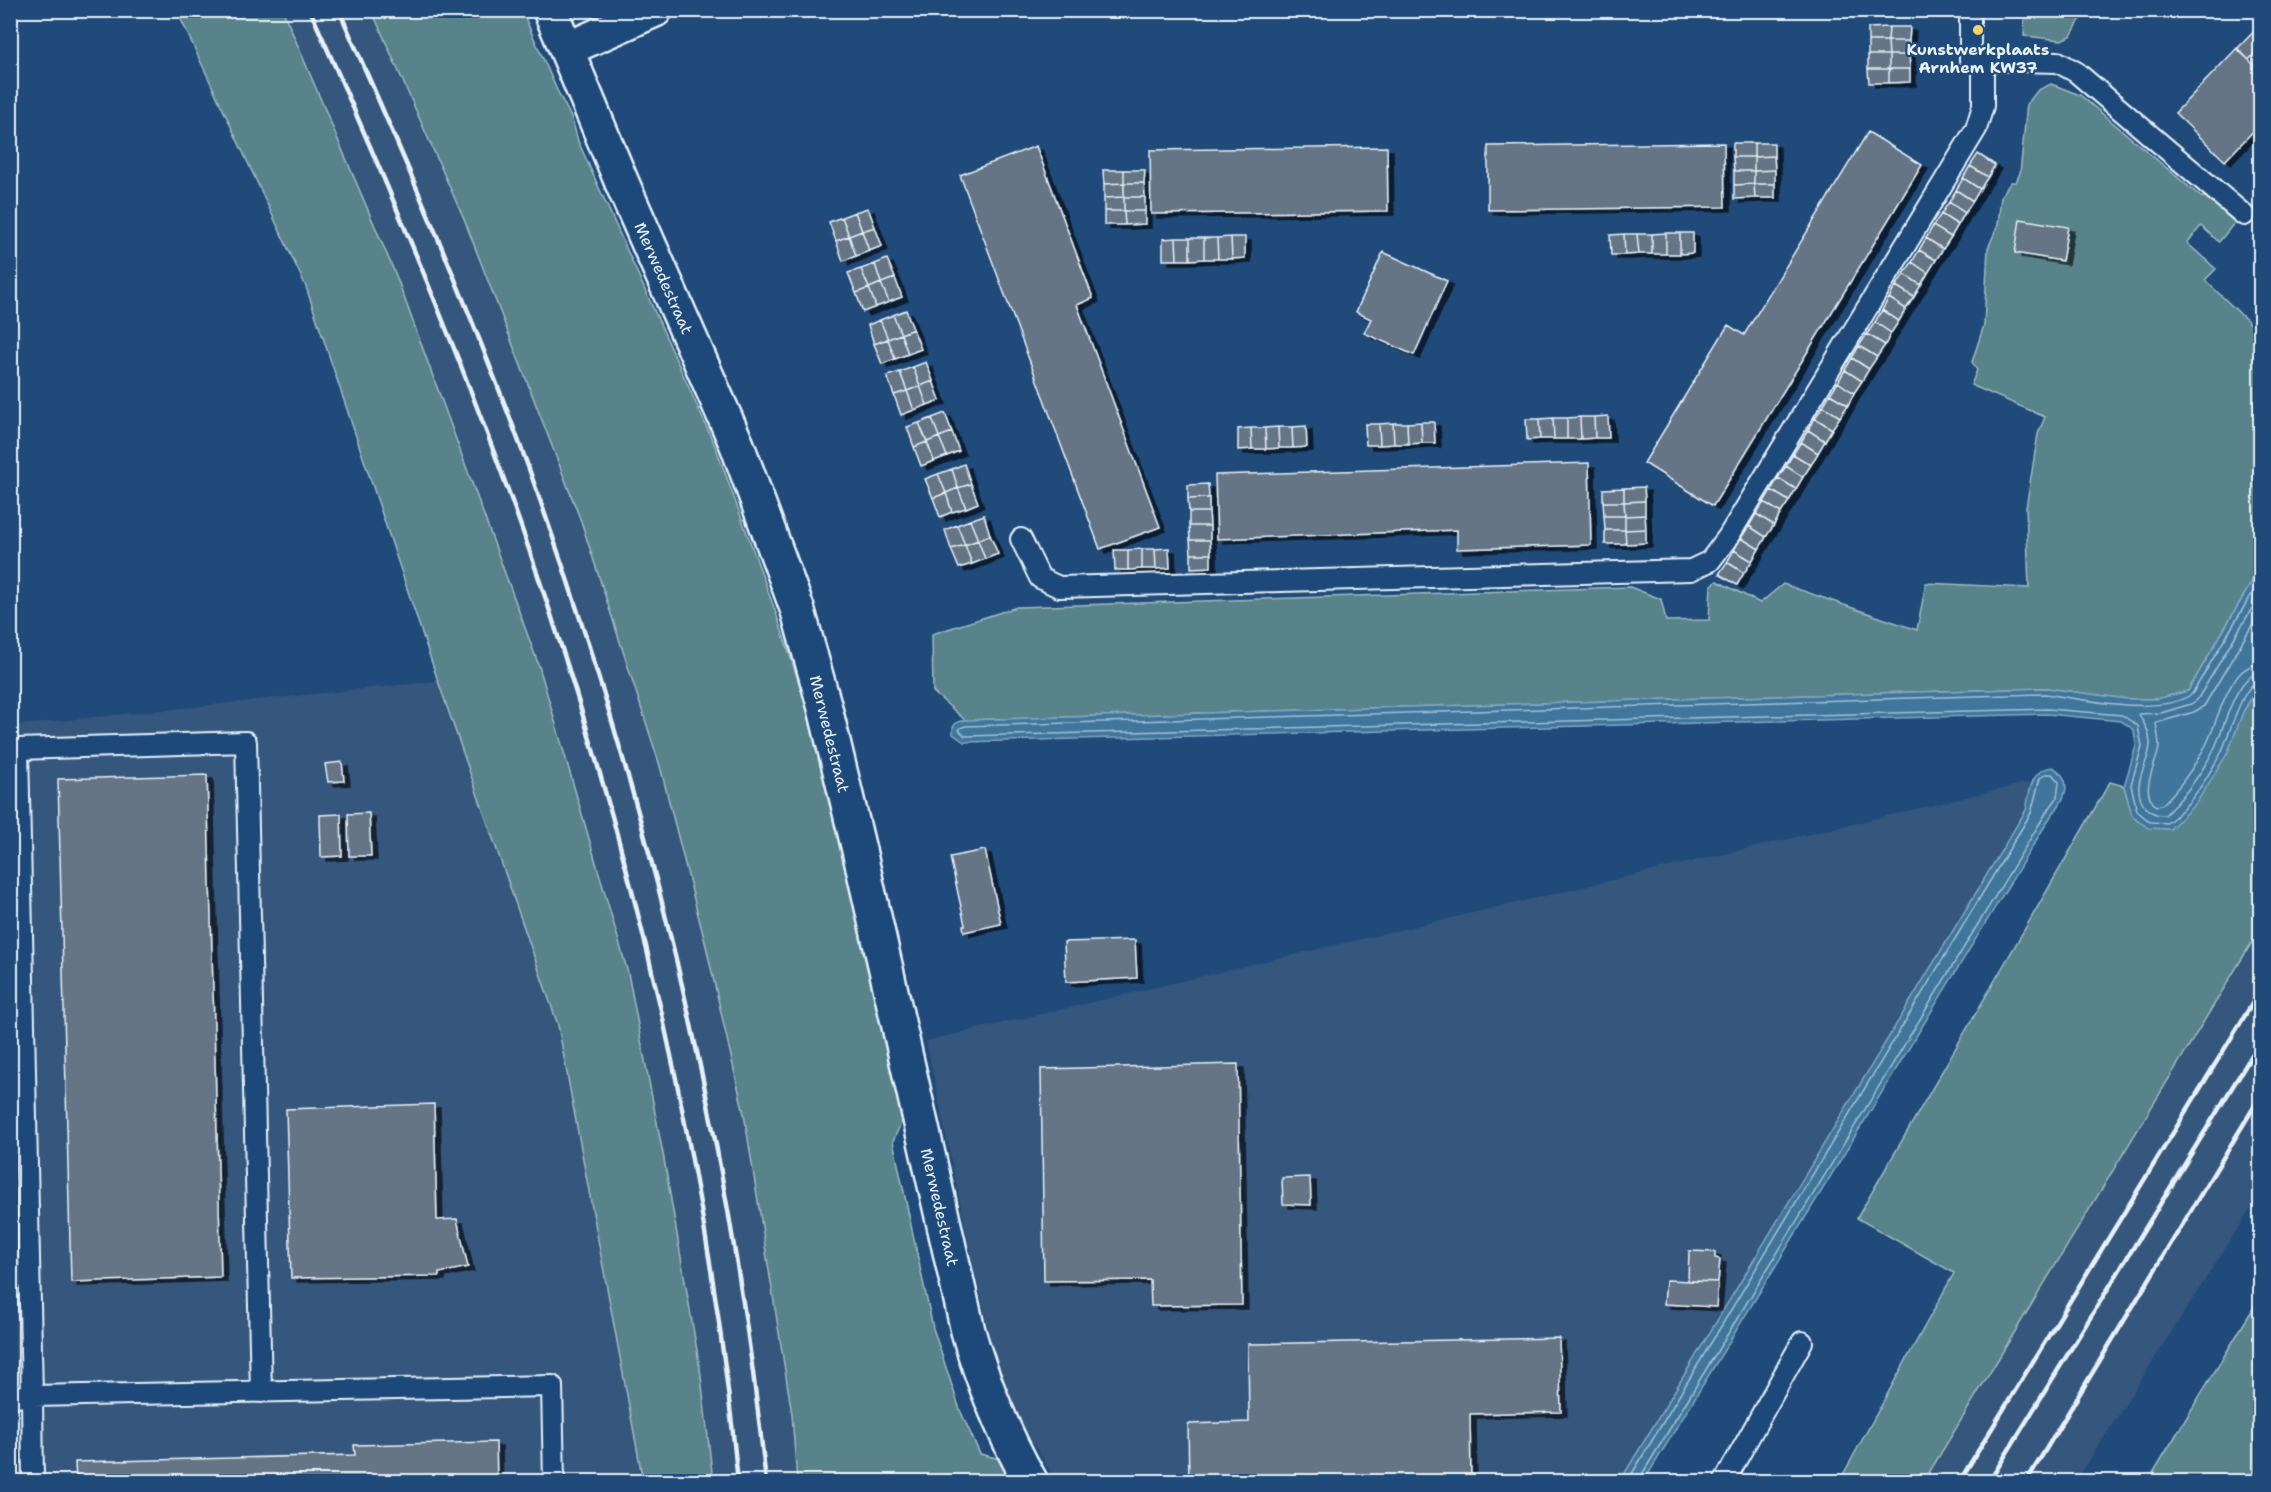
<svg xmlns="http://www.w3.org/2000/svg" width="2271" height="1492" viewBox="0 0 2271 1492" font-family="'Shantell Sans',sans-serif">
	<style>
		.built { fill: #34577d }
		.green { fill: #59838a; stroke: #a0bac1; stroke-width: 1.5; fill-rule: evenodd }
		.water { fill: #3f769c; stroke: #83a7c1; stroke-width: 1.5 }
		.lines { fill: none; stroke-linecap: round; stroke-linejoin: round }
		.shore { stroke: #a4c0d3; stroke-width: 1.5 }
		.building { fill: #667585; stroke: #e8f1f8; stroke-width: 1.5; filter: url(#shadow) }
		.service-casing { stroke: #e8f1f8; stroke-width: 24 }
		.minor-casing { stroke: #e8f1f8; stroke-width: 38 }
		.service { stroke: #1f4a7a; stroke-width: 20 }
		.minor { stroke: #1f4a7a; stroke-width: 33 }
		.rail { stroke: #e8f1f8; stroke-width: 4.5 }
		.poi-dot { fill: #ffd166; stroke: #1f4a7a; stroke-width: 2 }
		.labels { text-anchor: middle; stroke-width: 4.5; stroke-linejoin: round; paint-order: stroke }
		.poi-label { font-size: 16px; font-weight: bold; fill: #e8f1f8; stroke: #1f4a7a }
		.street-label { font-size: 16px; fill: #e8f1f8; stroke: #1f4a7a }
	</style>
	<defs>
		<filter id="shadow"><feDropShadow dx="6" dy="4" stdDeviation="0" flood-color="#0009"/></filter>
	</defs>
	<rect width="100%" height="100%" fill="#1f4a7a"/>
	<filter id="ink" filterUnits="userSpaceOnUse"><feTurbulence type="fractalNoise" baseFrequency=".0167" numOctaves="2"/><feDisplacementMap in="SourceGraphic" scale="12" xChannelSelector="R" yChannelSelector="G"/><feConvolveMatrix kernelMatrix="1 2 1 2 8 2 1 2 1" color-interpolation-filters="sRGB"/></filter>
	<g filter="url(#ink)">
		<path class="built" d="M 283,11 L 372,11 L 466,224 L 581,521 L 660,766 L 706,946 L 744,1114 L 792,1414 L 797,1481 L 713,1481 L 700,1368 Z
			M 438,681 L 558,1025 L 643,1481 L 11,1481 L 10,726 Z
			M 2031,782 L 2026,810 L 1620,1481 L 1056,1481 L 1027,1433 L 1008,1393 L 996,1362 L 973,1264 L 926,1041 Z
			M 2260,929 L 2260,1194 L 2076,1481 L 1924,1482 Z"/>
		<path class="green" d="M 177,11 L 283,11 L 397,278 L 539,666 L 628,973 L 664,1159 L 700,1368 L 713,1481 L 643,1481 L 558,1025 L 438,681 L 306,287 Z
			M 372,11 L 522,11 L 557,90 L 572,119 L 578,141 L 716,448 L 776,613 L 807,707 L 831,800 L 904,1117 L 893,1141 L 933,1328 L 960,1410 L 980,1454 L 1000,1459 L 1012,1481 L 797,1481 L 792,1414 L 744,1114 L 706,946 L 660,766 L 581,521 L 466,224 Z
			M 2025,11 L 2025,10 L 2085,11 L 2071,36 L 2061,40 L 2024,36 Z
			M 2051,84 L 2080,95 L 2201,197 L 2216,197 L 2239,217 L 2219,242 L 2201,226 L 2187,243 L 2216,269 L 2205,280 L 2258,331 L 2260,329 L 2260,568 L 2188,691 L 2157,699 L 2127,699 L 2046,688 L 965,720 L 933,692 L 932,634 L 1017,607 L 1630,587 L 1661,599 L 1666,621 L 1709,620 L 1711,586 L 1717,581 L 1760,603 L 1783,584 L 1917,630 L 1926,583 L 2029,588 L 2026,508 L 2038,434 L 2045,417 L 1971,385 L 1977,370 L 1972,362 L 1984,325 L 1988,248 L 1998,225 L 2001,196 L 2011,182 L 2016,182 L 2020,173 L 2027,104 L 2038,90 ZM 2021,220 L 2062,261 L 2015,253 Z
			M 2260,683 L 2260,929 L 1924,1481 L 1839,1482 L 1954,1273 L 1857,1218 L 2110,782 L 2124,786 C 2133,819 2133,827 2170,829 L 2227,754 L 2243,712 Z
			M 2260,1297 L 2260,1481 L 2148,1481 Z"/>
		<path class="water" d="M 2260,568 L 2260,683 L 2243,712 L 2227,754 L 2197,802 L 2170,829 L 2148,828 L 2132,815 L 2124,786 L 2136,746 L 2134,730 L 2121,721 L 2047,714 L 964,742 L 953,734 L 953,727 L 956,723 L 965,720 L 2046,688 L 2127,699 L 2157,699 L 2188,691 Z
			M 2053,767 C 2075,781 2065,800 2051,816 L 1644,1481 L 1620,1481 L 2026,810 C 2030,791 2030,769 2053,767 Z"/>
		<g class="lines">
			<path class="shore" d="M 2260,580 L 2192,694 C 2158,717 2085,699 2045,694 L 966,726 L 960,728 L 959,730 L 965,736 L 2048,709 L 2122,715 L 2138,726 L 2142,746 L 2131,785 L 2137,811 L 2150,822 L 2167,823 C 2190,807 2207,778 2221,753 C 2229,737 2242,683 2260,681
				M 2260,595 L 2197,700 L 2191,704 L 2161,713 L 2139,714 C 2144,726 2149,727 2150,744 C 2150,758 2140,771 2139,785 C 2138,802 2148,816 2165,815 C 2185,796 2202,773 2214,749 C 2224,730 2235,675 2260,673
				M 2260,612 L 2204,706 L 2194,712 L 2156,723 C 2157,731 2159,739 2159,747 C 2157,765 2138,790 2156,806 L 2162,805 C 2180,788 2194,767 2206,745 C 2218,722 2228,665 2260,664
				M 1627,1482 L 2031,813 L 2040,778 L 2046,774 L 2052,774 L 2059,782 L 2057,798 L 2046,813 L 1641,1476 L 1640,1482"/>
		</g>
		<path class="building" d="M 2260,25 L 2260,47 L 2249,60 L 2237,49 Z
			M 1889,27 L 1910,27 L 1909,41 L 1888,41 Z
			M 1889,27 L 1888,41 L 1868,41 L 1868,28 Z
			M 1868,41 L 1888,41 L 1889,55 L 1868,55 Z
			M 1888,41 L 1909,41 L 1909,55 L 1889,55 Z
			M 2237,48 L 2260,71 L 2260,124 L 2225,161 L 2175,113 Z
			M 1868,55 L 1889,55 L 1889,69 L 1868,69 Z
			M 1889,55 L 1909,55 L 1910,69 L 1889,69 Z
			M 1868,69 L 1889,69 L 1889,83 L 1869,83 Z
			M 1889,69 L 1910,69 L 1910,82 L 1889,83 Z
			M 1868,132 L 1922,165 L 1713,506 L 1644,463 L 1728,325 L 1744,335 Z
			M 1724,143 L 1725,207 L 1488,210 L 1488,146 Z
			M 1733,143 L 1754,143 L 1754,157 L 1733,157 Z
			M 1754,143 L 1774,143 L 1774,156 L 1754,157 Z
			M 1036,146 L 1093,298 L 1077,305 L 1160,527 L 1100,549 L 960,175 Z
			M 1387,147 L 1388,211 L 1151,214 L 1150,150 Z
			M 1978,154 L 1995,165 L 1988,177 L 1970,166 Z
			M 1774,156 L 1775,170 L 1754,171 L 1754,157 Z
			M 1733,157 L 1754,157 L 1754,171 L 1734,171 Z
			M 1970,166 L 1988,177 L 1980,189 L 1963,178 Z
			M 1103,170 L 1124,170 L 1124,183 L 1104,184 Z
			M 1124,170 L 1145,170 L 1144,183 L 1124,183 Z
			M 1775,170 L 1775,184 L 1754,184 L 1754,171 Z
			M 1734,171 L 1754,171 L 1754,184 L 1734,185 Z
			M 1963,178 L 1980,189 L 1973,201 L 1956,190 Z
			M 1124,183 L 1124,197 L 1104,198 L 1104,184 Z
			M 1124,183 L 1144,183 L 1145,197 L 1124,197 Z
			M 1754,184 L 1755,198 L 1734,199 L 1734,185 Z
			M 1754,184 L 1775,184 L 1775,198 L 1755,198 Z
			M 1956,190 L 1973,201 L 1965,213 L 1949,202 Z
			M 1124,197 L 1124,211 L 1104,211 L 1104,198 Z
			M 1124,197 L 1145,197 L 1145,211 L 1124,211 Z
			M 1949,202 L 1965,213 L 1958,225 L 1941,214 Z
			M 868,208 L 875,227 L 862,231 L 855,212 Z
			M 1104,211 L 1124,211 L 1125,225 L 1104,225 Z
			M 1124,211 L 1145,211 L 1145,224 L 1125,225 Z
			M 855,212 L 862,231 L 849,236 L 842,217 Z
			M 1941,214 L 1958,225 L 1951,237 L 1933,226 Z
			M 842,217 L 849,236 L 836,241 L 829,222 Z
			M 2020,219 L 2068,227 L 2062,261 L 2015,253 Z
			M 1933,226 L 1951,237 L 1943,249 L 1926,238 Z
			M 875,227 L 882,246 L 869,251 L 862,231 Z
			M 862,231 L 869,251 L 856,256 L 849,236 Z
			M 1666,233 L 1666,254 L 1652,254 L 1652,234 Z
			M 1666,233 L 1680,233 L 1680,254 L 1666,254 Z
			M 1680,233 L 1693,233 L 1693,253 L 1680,254 Z
			M 1624,234 L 1637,234 L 1639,254 L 1625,255 Z
			M 1624,234 L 1625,255 L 1611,255 L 1610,235 Z
			M 1637,234 L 1652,234 L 1652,254 L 1639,254 Z
			M 849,236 L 856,256 L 843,261 L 836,241 Z
			M 1231,237 L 1232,259 L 1218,259 L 1217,238 Z
			M 1231,237 L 1245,237 L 1245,258 L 1232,259 Z
			M 1176,238 L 1177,260 L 1163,260 L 1163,239 Z
			M 1176,238 L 1190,238 L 1190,260 L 1177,260 Z
			M 1190,238 L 1204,238 L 1204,259 L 1190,260 Z
			M 1204,238 L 1217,238 L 1218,259 L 1204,259 Z
			M 1926,238 L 1943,249 L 1936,260 L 1919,250 Z
			M 1919,250 L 1936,260 L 1928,273 L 1912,262 Z
			M 1383,252 L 1447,281 L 1414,355 L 1364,333 L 1371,319 L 1356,312 Z
			M 887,259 L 895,278 L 881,283 L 875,264 Z
			M 1912,262 L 1928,273 L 1921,285 L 1904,274 Z
			M 875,264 L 881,283 L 869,288 L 861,269 Z
			M 861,269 L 869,288 L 856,293 L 848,273 Z
			M 1904,274 L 1921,285 L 1914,297 L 1896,286 Z
			M 895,278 L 902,297 L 889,302 L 881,283 Z
			M 881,283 L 889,302 L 876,307 L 869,288 Z
			M 1896,286 L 1914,297 L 1906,309 L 1889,298 Z
			M 869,288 L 876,307 L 863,312 L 856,293 Z
			M 1889,298 L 1906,309 L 1899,321 L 1882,310 Z
			M 906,310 L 913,329 L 901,334 L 893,315 Z
			M 1882,310 L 1899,321 L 1891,333 L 1875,322 Z
			M 893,315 L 901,334 L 888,339 L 880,320 Z
			M 880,320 L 888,339 L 874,344 L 868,325 Z
			M 1875,322 L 1891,333 L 1885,345 L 1867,334 Z
			M 913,329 L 921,349 L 908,354 L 901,334 Z
			M 901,334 L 908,354 L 895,359 L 888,339 Z
			M 1867,334 L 1885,345 L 1877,357 L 1859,346 Z
			M 888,339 L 895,359 L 882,364 L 874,344 Z
			M 1859,346 L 1877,357 L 1869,369 L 1852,358 Z
			M 1852,358 L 1869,369 L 1862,381 L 1845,370 Z
			M 926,362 L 933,381 L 920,386 L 913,367 Z
			M 913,367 L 920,386 L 907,391 L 900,372 Z
			M 1845,370 L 1862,381 L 1854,393 L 1838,382 Z
			M 900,372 L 907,391 L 894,395 L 887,376 Z
			M 933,381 L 940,400 L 927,405 L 920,386 Z
			M 1838,382 L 1854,393 L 1848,405 L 1830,394 Z
			M 920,386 L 927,405 L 914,410 L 907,391 Z
			M 907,391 L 914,410 L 901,415 L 894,395 Z
			M 1830,394 L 1848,405 L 1840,417 L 1823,406 Z
			M 1823,406 L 1840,417 L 1832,429 L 1815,418 Z
			M 945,413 L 952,432 L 939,437 L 932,418 Z
			M 1608,416 L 1609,438 L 1595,438 L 1594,417 Z
			M 1580,417 L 1594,417 L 1595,438 L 1581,439 Z
			M 1580,417 L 1581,439 L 1567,439 L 1567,418 Z
			M 932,418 L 939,437 L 927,442 L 919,423 Z
			M 1553,418 L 1567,418 L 1567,439 L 1554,439 Z
			M 1553,418 L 1554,439 L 1540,439 L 1539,419 Z
			M 1815,418 L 1832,429 L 1825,441 L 1808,430 Z
			M 1526,419 L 1539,419 L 1540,439 L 1527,440 Z
			M 1421,422 L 1422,443 L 1408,444 L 1407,423 Z
			M 1421,422 L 1434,422 L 1435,443 L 1422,443 Z
			M 919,423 L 927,442 L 914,447 L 907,427 Z
			M 1393,423 L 1407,423 L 1408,444 L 1394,444 Z
			M 1393,423 L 1394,444 L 1380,445 L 1379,424 Z
			M 1365,424 L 1379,424 L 1380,445 L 1366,445 Z
			M 1306,426 L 1307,447 L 1293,448 L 1292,427 Z
			M 1278,427 L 1279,448 L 1266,449 L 1265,428 Z
			M 1278,427 L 1292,427 L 1293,448 L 1279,448 Z
			M 1251,428 L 1265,428 L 1266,449 L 1252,449 Z
			M 1251,428 L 1252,449 L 1238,450 L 1238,429 Z
			M 1808,430 L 1825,441 L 1818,453 L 1801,442 Z
			M 952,432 L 959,451 L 947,456 L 939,437 Z
			M 939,437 L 947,456 L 934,461 L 927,442 Z
			M 927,442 L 934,461 L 921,466 L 914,447 Z
			M 1801,442 L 1818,453 L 1811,465 L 1793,454 Z
			M 1793,454 L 1811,465 L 1803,477 L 1786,466 Z
			M 1589,463 L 1591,545 L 1457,549 L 1457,530 L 1217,539 L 1215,475 Z
			M 964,464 L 971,484 L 958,488 L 952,469 Z
			M 1786,466 L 1803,477 L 1796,489 L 1778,478 Z
			M 952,469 L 958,488 L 946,493 L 938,474 Z
			M 938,474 L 946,493 L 933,498 L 925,479 Z
			M 1778,478 L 1796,489 L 1789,501 L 1771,490 Z
			M 971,484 L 978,503 L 966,508 L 958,488 Z
			M 1208,484 L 1209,498 L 1188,499 L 1188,485 Z
			M 1644,487 L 1645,501 L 1624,502 L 1624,488 Z
			M 958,488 L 966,508 L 952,512 L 946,493 Z
			M 1624,488 L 1624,502 L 1603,502 L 1603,489 Z
			M 1771,490 L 1789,501 L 1781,513 L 1764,502 Z
			M 946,493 L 952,512 L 940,517 L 933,498 Z
			M 1209,498 L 1209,512 L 1189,512 L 1188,499 Z
			M 1645,501 L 1645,515 L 1625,516 L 1624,502 Z
			M 1603,502 L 1624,502 L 1625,516 L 1604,516 Z
			M 1764,502 L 1781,513 L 1774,525 L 1756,514 Z
			M 1189,512 L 1209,512 L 1210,526 L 1189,526 Z
			M 1756,514 L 1774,525 L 1766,537 L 1749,526 Z
			M 984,515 L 990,535 L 978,540 L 970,520 Z
			M 1645,515 L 1646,529 L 1625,530 L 1625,516 Z
			M 1604,516 L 1625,516 L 1625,530 L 1605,530 Z
			M 970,520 L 978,540 L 965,545 L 957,525 Z
			M 957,525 L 965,545 L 951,549 L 945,530 Z
			M 1189,526 L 1210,526 L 1210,540 L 1190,540 Z
			M 1749,526 L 1766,537 L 1759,549 L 1741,538 Z
			M 1646,529 L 1646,543 L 1626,544 L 1625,530 Z
			M 1605,530 L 1625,530 L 1626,544 L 1605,544 Z
			M 990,535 L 998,554 L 985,559 L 978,540 Z
			M 1741,538 L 1759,549 L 1752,561 L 1734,550 Z
			M 978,540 L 985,559 L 972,564 L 965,545 Z
			M 1190,540 L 1210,540 L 1211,554 L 1191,554 Z
			M 965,545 L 972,564 L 959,568 L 951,549 Z
			M 1169,548 L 1170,568 L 1156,569 L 1155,549 Z
			M 1142,549 L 1155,549 L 1156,569 L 1142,569 Z
			M 1142,549 L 1142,569 L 1128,570 L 1128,550 Z
			M 1114,550 L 1128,550 L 1128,570 L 1115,570 Z
			M 1734,550 L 1752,561 L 1744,573 L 1727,562 Z
			M 1191,554 L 1211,554 L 1211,567 L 1191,568 Z
			M 1727,562 L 1744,573 L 1737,585 L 1719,574 Z
			M 342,762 L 344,781 L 328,782 L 325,764 Z
			M 207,775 L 221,1277 L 71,1282 L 58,779 Z
			M 369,813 L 371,856 L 349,856 L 348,814 Z
			M 341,814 L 342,856 L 321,857 L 320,815 Z
			M 985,850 L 1001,924 L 964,932 L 963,925 L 965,925 L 950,857 Z
			M 1135,940 L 1137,978 L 1066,982 L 1064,942 Z
			M 1238,1064 L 1242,1305 L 1151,1306 L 1150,1280 L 1044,1281 L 1041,1069 Z
			M 434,1104 L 437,1220 L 457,1219 L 468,1267 L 439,1273 L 439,1276 L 291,1278 L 286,1109 Z
			M 1310,1177 L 1311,1205 L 1283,1204 L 1282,1178 Z
			M 1689,1251 L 1715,1252 L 1715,1258 L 1720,1259 L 1718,1282 L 1688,1281 Z
			M 1666,1280 L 1718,1282 L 1716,1307 L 1664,1304 Z
			M 1559,1338 L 1561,1412 L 1470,1414 L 1471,1482 L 1189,1482 L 1188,1424 L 1249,1422 L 1248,1344 Z
			M 496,1442 L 497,1482 L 76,1482 L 75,1462 L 355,1455 L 354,1445 Z"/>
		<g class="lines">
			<g class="service-casing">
				<path id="service" d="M 1970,10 L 1970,60 L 2058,62 L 2076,72 L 2244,215
					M 1021,539 L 1040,578 L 1059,587 L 1691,570 L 1710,561 L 1728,537 L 1976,129 L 1983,106 L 1983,60
					M 10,1397 L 32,1396 L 18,749 L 246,742 L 261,1392
					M 33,1482 L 32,1396 L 552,1386 L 554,1482
					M 1724,1482 L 1802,1342"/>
			</g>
			<g class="minor-casing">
				<path id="minor" d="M 550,10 L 622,183 L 737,445 L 798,611 L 825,708 L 859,850 L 968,1331 C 981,1378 1006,1439 1031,1482
					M 567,49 L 655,10"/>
			</g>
			<use href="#service" class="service"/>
			<use href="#minor" class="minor"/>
			<path class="rail" d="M 310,10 C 390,189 467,370 531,555 C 633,852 708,1168 738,1482
				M 339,10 C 410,171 480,331 539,497 C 651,814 731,1147 766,1482
				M 1959,1482 L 2260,991
				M 1989,1482 L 2260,1042
				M 2026,1482 L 2260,1097"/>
		</g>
	</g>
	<circle class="poi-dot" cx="1978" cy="30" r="6"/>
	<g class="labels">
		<g class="poi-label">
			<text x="1978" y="55">Kunstwerkplaats<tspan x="1978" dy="18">Arnhem KW37</tspan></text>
		</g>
		<g class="street-label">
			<text transform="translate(664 278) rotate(66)" y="6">Merwedestraat</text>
			<text transform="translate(830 734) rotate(76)" y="6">Merwedestraat</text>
			<text transform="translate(940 1207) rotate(77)" y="6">Merwedestraat</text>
		</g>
	</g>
	<rect width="2271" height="1492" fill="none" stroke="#1f4a7a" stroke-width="36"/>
	<rect x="18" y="18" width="2235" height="1456" fill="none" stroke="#e8f1f8" stroke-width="2" filter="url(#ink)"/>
</svg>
